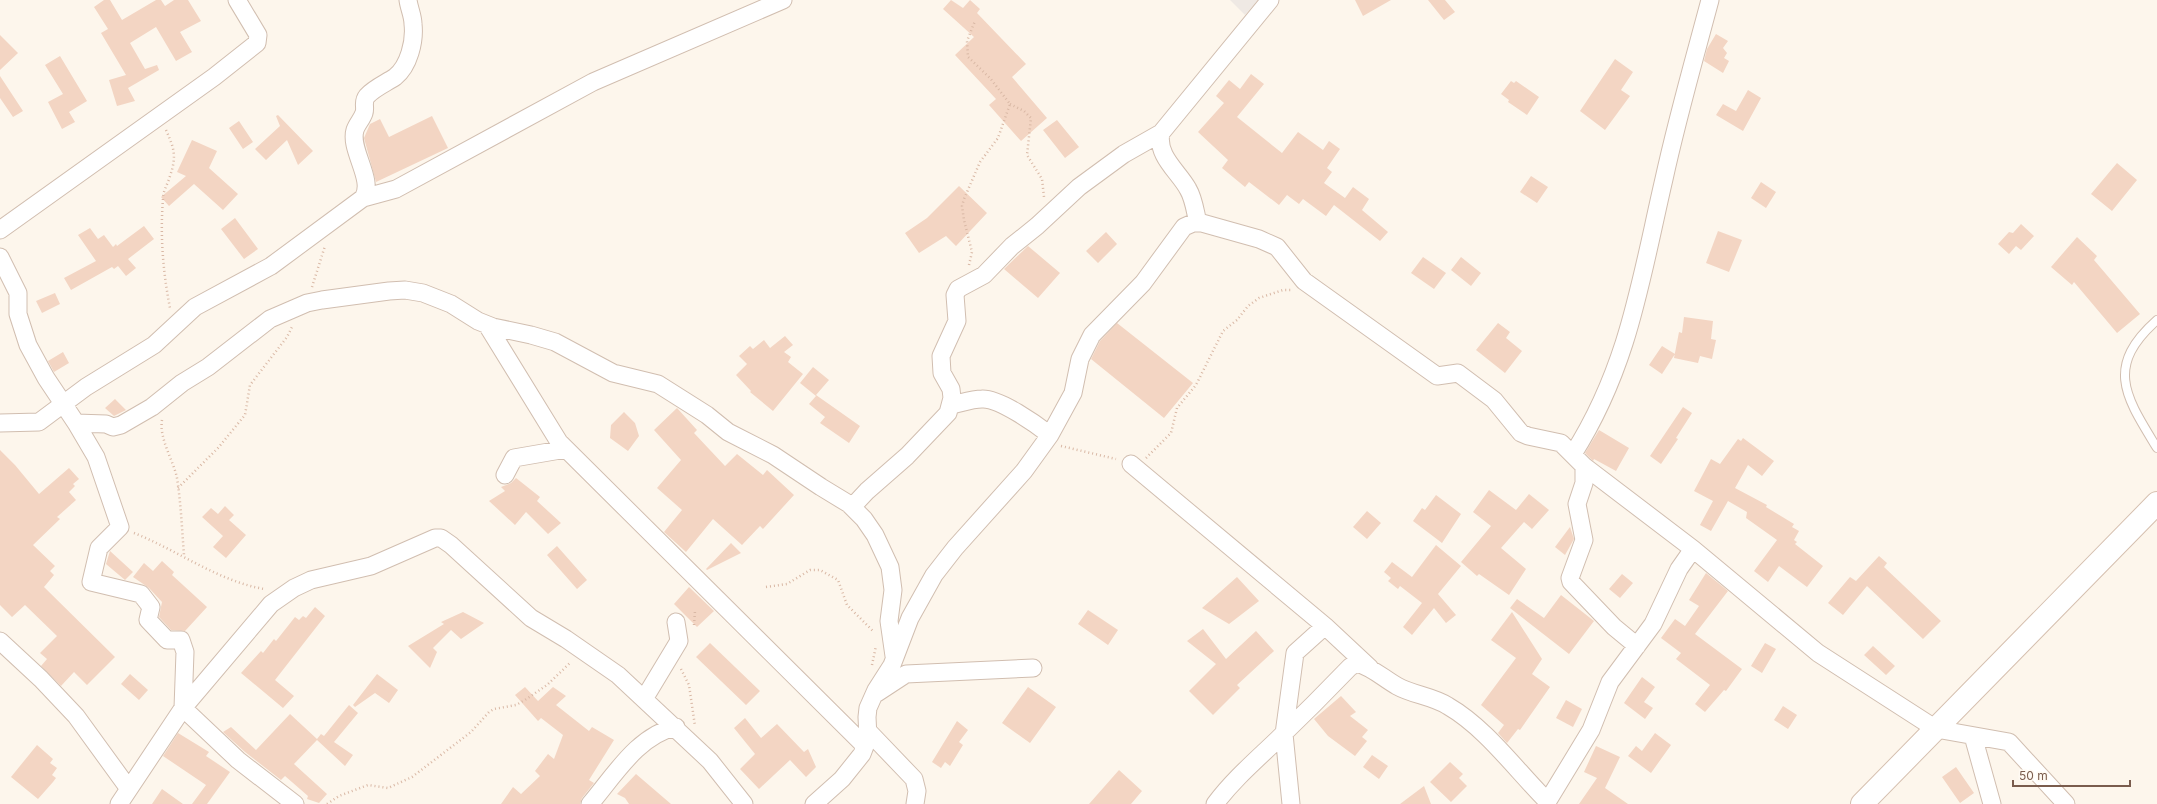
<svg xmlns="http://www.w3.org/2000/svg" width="2157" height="804" viewBox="0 0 2157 804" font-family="Inter,sans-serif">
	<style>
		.industrial { fill: #efe9e4 }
		.building { fill: #f3d5c3 }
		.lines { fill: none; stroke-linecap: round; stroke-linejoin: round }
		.service-casing { stroke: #d1beb0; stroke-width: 10 }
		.minor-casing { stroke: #d1beb0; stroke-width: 19 }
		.secondary-casing { stroke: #d6c0b0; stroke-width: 24 }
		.path { stroke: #d9b8a5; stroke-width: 2.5; stroke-dasharray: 1 3; stroke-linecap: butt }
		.service { stroke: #fff; stroke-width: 8 }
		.minor { stroke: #fff; stroke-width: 17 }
		.secondary { stroke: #fff; stroke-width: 22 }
	</style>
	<rect width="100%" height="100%" fill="#fdf6ec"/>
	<path class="industrial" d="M 1230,0 L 1258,0 L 1245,15 Z"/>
	<path class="building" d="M 104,0 L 110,0 L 122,20 L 156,0 L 161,0 L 165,6 L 174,0 L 188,0 L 201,21 L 180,32 L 192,52 L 176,61 L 156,27 L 130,43 L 145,69 L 157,65 L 159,70 L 128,88 L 135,101 L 117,106 L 109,80 L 126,75 L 101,33 L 108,29 L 94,7 Z
		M 951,0 L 963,8 L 970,0 L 980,9 L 977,13 L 1026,64 L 1012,77 L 1047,118 L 1021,141 L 989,105 L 996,99 L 955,55 L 974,37 L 943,9 Z
		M 1355,0 L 1391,0 L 1363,16 Z
		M 1428,0 L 1445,0 L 1455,12 L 1444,20 Z
		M 1716,34 L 1728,41 L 1723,48 L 1727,53 L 1724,58 L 1729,61 L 1723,73 L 1704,61 L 1707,49 Z
		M 0,35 L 18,53 L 0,70 Z
		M 60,56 L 87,101 L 69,112 L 75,122 L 62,129 L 48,102 L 63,94 L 45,65 Z
		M 1615,59 L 1633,72 L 1621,90 L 1630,96 L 1605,130 L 1580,111 Z
		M 1251,74 L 1264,84 L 1237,117 L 1282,153 L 1298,132 L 1323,150 L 1329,141 L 1340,149 L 1327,168 L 1332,172 L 1324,183 L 1345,198 L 1353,187 L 1369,199 L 1362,210 L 1388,232 L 1380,241 L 1334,205 L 1326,216 L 1303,199 L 1299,204 L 1287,195 L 1279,205 L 1249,182 L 1245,187 L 1222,168 L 1228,160 L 1198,132 L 1224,103 L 1216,96 L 1229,80 L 1240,89 Z
		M 0,76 L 23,111 L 13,117 L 0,98 Z
		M 1511,81 L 1514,83 L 1516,81 L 1539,97 L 1527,115 L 1508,102 L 1509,100 L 1501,94 Z
		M 1748,90 L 1761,98 L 1743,131 L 1716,115 L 1723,104 L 1736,111 Z
		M 278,115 L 313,151 L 298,165 L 287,140 L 266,160 L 255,149 L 280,126 L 276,116 Z
		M 432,116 L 448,148 L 376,182 L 364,138 L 370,124 L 380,119 L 389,137 Z
		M 1057,120 L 1079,147 L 1065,158 L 1043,130 Z
		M 239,121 L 253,142 L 243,149 L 229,128 Z
		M 192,140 L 217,151 L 209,168 L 238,194 L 223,210 L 194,184 L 169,206 L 161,197 L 186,176 L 177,172 Z
		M 2117,163 L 2137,180 L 2112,211 L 2091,194 Z
		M 1531,176 L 1548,187 L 1537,203 L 1520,192 Z
		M 1761,182 L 1776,192 L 1766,208 L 1751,198 Z
		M 959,186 L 987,213 L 956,246 L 946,236 L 919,253 L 905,233 L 927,218 Z
		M 235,218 L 258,249 L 244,259 L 221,229 Z
		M 2021,224 L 2034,236 L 2021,250 L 2016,246 L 2009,254 L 1998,244 L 2009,232 L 2013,233 Z
		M 144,226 L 154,239 L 128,259 L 136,268 L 126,276 L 118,266 L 114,269 L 112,267 L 71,290 L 64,278 L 96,261 L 78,235 L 90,228 L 98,239 L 104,235 L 113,247 L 116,244 L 117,246 Z
		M 1718,231 L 1742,240 L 1729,272 L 1706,263 Z
		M 1106,232 L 1117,244 L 1098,263 L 1086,251 Z
		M 2077,237 L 2097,256 L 2094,260 L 2140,314 L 2117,333 L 2074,282 L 2072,285 L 2051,267 Z
		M 1028,246 L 1060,273 L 1038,298 L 1004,269 Z
		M 1423,257 L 1446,273 L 1434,289 L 1411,273 Z
		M 1461,257 L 1481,273 L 1471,286 L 1451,270 Z
		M 55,293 L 60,304 L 42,313 L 36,301 Z
		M 1684,317 L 1713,321 L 1711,339 L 1716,340 L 1712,359 L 1700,356 L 1698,363 L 1674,358 L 1679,332 L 1682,333 Z
		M 1117,323 L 1193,383 L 1164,418 L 1091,359 L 1100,341 Z
		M 1498,323 L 1510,332 L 1506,338 L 1522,351 L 1505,373 L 1476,350 Z
		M 785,336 L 793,345 L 784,352 L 791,357 L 788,362 L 803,374 L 773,411 L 750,392 L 751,391 L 736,375 L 747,364 L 739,356 L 750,346 L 753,349 L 764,340 L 770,348 Z
		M 1662,346 L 1675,354 L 1662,374 L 1649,365 Z
		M 63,352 L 69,363 L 54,372 L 48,361 Z
		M 813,367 L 829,380 L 816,395 L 860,426 L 849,443 L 820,423 L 825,417 L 809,404 L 816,396 L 800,383 Z
		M 115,399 L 126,410 L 114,416 L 105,408 Z
		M 1683,407 L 1692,413 L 1676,438 L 1678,439 L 1661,464 L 1650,456 Z
		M 677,408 L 697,430 L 694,433 L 725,466 L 737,454 L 763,475 L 767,470 L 794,495 L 763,529 L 760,526 L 742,545 L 713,519 L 686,552 L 664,532 L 682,510 L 657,488 L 681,460 L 654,430 Z
		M 624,412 L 635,423 L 639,436 L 628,451 L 610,438 L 611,425 Z
		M 1599,430 L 1629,448 L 1616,471 L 1594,459 L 1593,461 L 1585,453 Z
		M 1743,438 L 1774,461 L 1762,476 L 1748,465 L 1735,488 L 1767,505 L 1766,507 L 1794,524 L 1792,527 L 1799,531 L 1794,540 L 1797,542 L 1795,544 L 1823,566 L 1807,587 L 1779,566 L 1768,582 L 1754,571 L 1777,540 L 1746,518 L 1747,512 L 1728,501 L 1711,531 L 1700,525 L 1713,501 L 1694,491 L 1711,459 L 1720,464 L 1738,439 L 1741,441 Z
		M 0,450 L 15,465 L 39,494 L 69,468 L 79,479 L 73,484 L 75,486 L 69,492 L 76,500 L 57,517 L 60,519 L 33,545 L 55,566 L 50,571 L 54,575 L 44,587 L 115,657 L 87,685 L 74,672 L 61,686 L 41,666 L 47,659 L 40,653 L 57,636 L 25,605 L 12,617 L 0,605 Z
		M 516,478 L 540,497 L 537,501 L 561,523 L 548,534 L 526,512 L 515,525 L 489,501 L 505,491 L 501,487 L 511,483 Z
		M 1489,490 L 1516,510 L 1529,494 L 1549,510 L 1532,529 L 1524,522 L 1501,548 L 1526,569 L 1509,595 L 1479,574 L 1477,576 L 1461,562 L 1491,526 L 1473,512 Z
		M 1436,495 L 1461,514 L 1442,543 L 1413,521 L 1422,508 L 1425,510 Z
		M 225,506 L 234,515 L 229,520 L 246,535 L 226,558 L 213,547 L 223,536 L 202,517 L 211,508 L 218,514 Z
		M 1367,511 L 1381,523 L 1367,539 L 1353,527 Z
		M 1570,527 L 1574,539 L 1565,555 L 1555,547 Z
		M 731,543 L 741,553 L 707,570 L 706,569 Z
		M 1436,545 L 1461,566 L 1438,594 L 1456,615 L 1446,623 L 1434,608 L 1412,635 L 1403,627 L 1422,603 L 1400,586 L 1398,589 L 1388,581 L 1391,578 L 1384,572 L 1392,562 L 1412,577 Z
		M 557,546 L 587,580 L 577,589 L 547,555 Z
		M 110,551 L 133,572 L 125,580 L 106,564 Z
		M 1879,556 L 1887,563 L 1884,567 L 1941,621 L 1923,639 L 1867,586 L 1843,615 L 1828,603 L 1850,577 L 1856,581 Z
		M 162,561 L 174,572 L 172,575 L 207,607 L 185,631 L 171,630 L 159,617 L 162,602 L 149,588 L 133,577 L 144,563 L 153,571 Z
		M 1706,573 L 1728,591 L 1695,634 L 1742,669 L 1726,691 L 1724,690 L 1705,712 L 1695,704 L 1710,685 L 1676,659 L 1681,653 L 1661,638 L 1675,619 L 1685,626 L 1699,606 L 1689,600 Z
		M 1622,574 L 1633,583 L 1620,598 L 1609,589 Z
		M 1237,577 L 1259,601 L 1229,624 L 1202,608 Z
		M 689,587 L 714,611 L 697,627 L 674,604 Z
		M 1561,595 L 1594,621 L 1569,654 L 1510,608 L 1517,599 L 1544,618 Z
		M 315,607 L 325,616 L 275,680 L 294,696 L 283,708 L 241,673 L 261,651 L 263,653 L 274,639 L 276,641 L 295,617 L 299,620 L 303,616 L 306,618 Z
		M 1088,610 L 1118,630 L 1108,645 L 1078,624 Z
		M 463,612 L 484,623 L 461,639 L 451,630 L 433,648 L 437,652 L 430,668 L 408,646 L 444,624 L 441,622 Z
		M 1512,612 L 1542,659 L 1532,674 L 1550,687 L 1520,730 L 1518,729 L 1507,743 L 1498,733 L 1504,725 L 1481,705 L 1516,658 L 1491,640 Z
		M 1203,629 L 1226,659 L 1256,631 L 1274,651 L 1237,685 L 1240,688 L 1213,715 L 1189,691 L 1216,664 L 1187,641 Z
		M 710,643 L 760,691 L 746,705 L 696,657 Z
		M 1765,643 L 1776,649 L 1762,673 L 1751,666 Z
		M 1873,646 L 1895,666 L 1886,675 L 1864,655 Z
		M 130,674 L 148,690 L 139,700 L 121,684 Z
		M 377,674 L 398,690 L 389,703 L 375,693 L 355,707 L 353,705 Z
		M 1642,677 L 1655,687 L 1644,702 L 1653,708 L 1645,719 L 1624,703 Z
		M 525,687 L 538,701 L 553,687 L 566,696 L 556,705 L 589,731 L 592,727 L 614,740 L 589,780 L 594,783 L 582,798 L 580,804 L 501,804 L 513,787 L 521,794 L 540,776 L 535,771 L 548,754 L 554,759 L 563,735 L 541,718 L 538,721 L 515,695 Z
		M 1028,687 L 1056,707 L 1030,743 L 1002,723 Z
		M 1341,696 L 1356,712 L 1350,716 L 1368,730 L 1362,737 L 1367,741 L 1355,756 L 1328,736 L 1314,719 Z
		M 1566,700 L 1582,709 L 1573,727 L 1556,718 Z
		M 349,705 L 358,713 L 334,742 L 353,755 L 345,766 L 317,740 L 294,764 L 327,794 L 319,803 L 307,799 L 308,796 L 285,776 L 281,780 L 245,752 L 223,732 L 231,727 L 256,750 L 290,714 L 317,739 L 321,734 L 324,736 Z
		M 1783,706 L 1797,715 L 1788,729 L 1774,720 Z
		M 745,718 L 761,738 L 777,724 L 804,752 L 808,749 L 816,767 L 806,777 L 790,760 L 759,789 L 740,769 L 755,754 L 734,728 Z
		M 957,721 L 968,730 L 959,742 L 963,745 L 950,766 L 945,762 L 941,768 L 932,762 Z
		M 178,733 L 209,752 L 206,756 L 230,772 L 207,804 L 192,804 L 206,785 L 163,756 Z
		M 1655,733 L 1671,745 L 1651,773 L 1628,756 L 1636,746 L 1642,751 Z
		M 37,745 L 53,759 L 50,763 L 57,768 L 52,775 L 56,778 L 53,782 L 38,799 L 11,777 Z
		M 1596,746 L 1620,757 L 1605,788 L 1628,804 L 1579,804 L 1597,778 L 1584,772 Z
		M 1372,755 L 1388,766 L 1379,779 L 1363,767 Z
		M 1450,762 L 1463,774 L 1459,778 L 1467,786 L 1451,802 L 1430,782 Z
		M 1956,767 L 1974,793 L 1960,803 L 1942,777 Z
		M 1119,770 L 1142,791 L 1131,804 L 1089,804 Z
		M 636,774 L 671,804 L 629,804 L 625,798 L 617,794 Z
		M 1424,786 L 1431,804 L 1400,804 Z
		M 162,789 L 183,804 L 152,804 Z"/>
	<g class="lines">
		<g class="service-casing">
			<path id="service" d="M 2157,320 C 2104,367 2126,397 2157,448"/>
		</g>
		<g class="minor-casing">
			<path id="minor" d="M 363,198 L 396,189 L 593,82 L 783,0
				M 1198,223 C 1195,211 1194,199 1188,189 C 1179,172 1156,156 1161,133 L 1270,0
				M 0,230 L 214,77 L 257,43 L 258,35 L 237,0
				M 0,257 L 18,293 L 18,314 L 28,345 L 46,378 L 76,423 L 96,457 L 120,527 L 99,548 L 91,582 L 141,594 L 151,607 L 148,620 L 167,640 L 181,640 L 185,652 L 183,708 L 238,760 L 295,804
				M 487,325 L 559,442 L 865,746
				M 951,405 C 961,403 972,399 982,399 C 999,398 1036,424 1050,435
				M 0,423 L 39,422 L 86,387 L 154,345 L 195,307 L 271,266 L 363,198 C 375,180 349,150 355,130 C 357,124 362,119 364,113 C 366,107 362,102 367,96 C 374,88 386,83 395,77 C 409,66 415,41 413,24 C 413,16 409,8 408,0
				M 76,423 L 106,424 L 113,427 L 121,425 L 152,407 L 182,383 L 208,367 L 270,319 L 307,303 L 322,300 L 389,291 L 405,290 L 423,293 L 451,304 L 478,321 L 493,327 L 531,335 L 555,342 L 613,373 L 658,384 L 707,415 L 728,432 L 773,455 L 821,487 L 849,504 L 864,519 L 875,535 L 890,567 L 893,590 L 889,621 L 894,656
				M 1573,454 C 1629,366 1641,278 1664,179 C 1677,119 1694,60 1710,0
				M 1131,464 L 1325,626
				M 1584,466 L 1584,483 L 1577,504 L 1584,540 L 1570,578 L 1571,582 L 1614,627 L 1637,646
				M 505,475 L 514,458 L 566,449
				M 853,506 L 867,491 L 907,456 L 948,413 L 952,398 L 951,389 L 942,373 L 941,356 L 957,321 L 955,295 L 958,289 L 984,275 L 1012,246 L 1037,226 L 1079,187 L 1124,154 L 1161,133
				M 0,641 L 41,679 L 76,716 L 129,789
				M 877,693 L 906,674 L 1033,668
				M 644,699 L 679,641 L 676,622
				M 868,731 L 914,779 L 917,791 L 915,804
				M 1973,736 L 1992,804
				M 119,804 L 183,708 L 271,604 L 294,588 L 311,580 L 371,566 L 435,538 L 441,538 L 451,545 L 531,618 L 566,639 L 618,675 L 710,761 L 744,804
				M 590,804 C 614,776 638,735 676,727
				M 814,804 L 842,779 L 862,754 L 868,738 L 867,717 L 868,708 L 876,690 L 892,665 L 910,618 L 934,575 L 955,548 L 1024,471 L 1050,435 L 1073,393 L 1080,359 L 1092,335 L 1143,283 L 1184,227 L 1193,223 L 1202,223 L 1259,239 L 1277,247 L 1304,281 L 1437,376 L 1458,373 L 1494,400 L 1521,433 L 1528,436 L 1561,443 L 1584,466 L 1693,549 L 1818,653 L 1936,729 L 2009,742 L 2066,804
				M 1215,804 C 1233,780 1255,761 1277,740 C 1302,716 1326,692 1350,667 L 1357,663 C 1373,668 1383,678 1397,686 C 1413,695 1432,696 1448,706 C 1486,728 1516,770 1547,801
				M 1291,804 L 1284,734 L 1295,653 L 1325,626 L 1370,668
				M 1546,804 L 1591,730 L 1610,682 L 1653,624 L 1679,569 L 1693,549"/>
		</g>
		<g class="secondary-casing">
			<path id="secondary" d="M 1862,804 L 2157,503"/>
		</g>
		<path class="path" d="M 1010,104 L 1024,111 L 1031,118 L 1027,155 L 1042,179 L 1044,197
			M 166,130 C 174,148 177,156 170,176 C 168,184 163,190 163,199 C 160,236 163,272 170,308
			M 969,265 L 972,252 L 964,220 L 962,206 L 964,199 L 980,162 L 998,138 L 1010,104 L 990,78 L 968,57 L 967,41 L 975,21
			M 312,287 L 325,246
			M 162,420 C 159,439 173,459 177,478 C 181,504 182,530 184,555
			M 1061,446 L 1116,459
			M 1146,458 L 1171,433 L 1177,408 L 1196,385 L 1223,331 L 1237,320 L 1248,306 L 1259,298 L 1283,290 L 1291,290
			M 178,488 L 218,448 L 245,415 L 250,385 L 287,337 L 292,327
			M 134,533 C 177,550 218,581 264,589
			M 766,587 L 787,584 L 810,570 L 820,570 L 838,580 L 847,605 L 874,632
			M 694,625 L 695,611
			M 872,665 L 876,646
			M 681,669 L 689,685 L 695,726
			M 327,804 L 339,796 L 368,785 L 388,788 L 412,777 L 471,732 L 489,712 L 494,709 L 516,705 L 525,700 L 547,685 L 571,662"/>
		<use href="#service" class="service"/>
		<use href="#minor" class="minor"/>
		<use href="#secondary" class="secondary"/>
	</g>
	<path d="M2013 780v6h117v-6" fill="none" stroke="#7a5c4d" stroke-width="2"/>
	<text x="2019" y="780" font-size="12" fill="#7a5c4d" stroke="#fffaf3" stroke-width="3" paint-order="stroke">50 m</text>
</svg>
